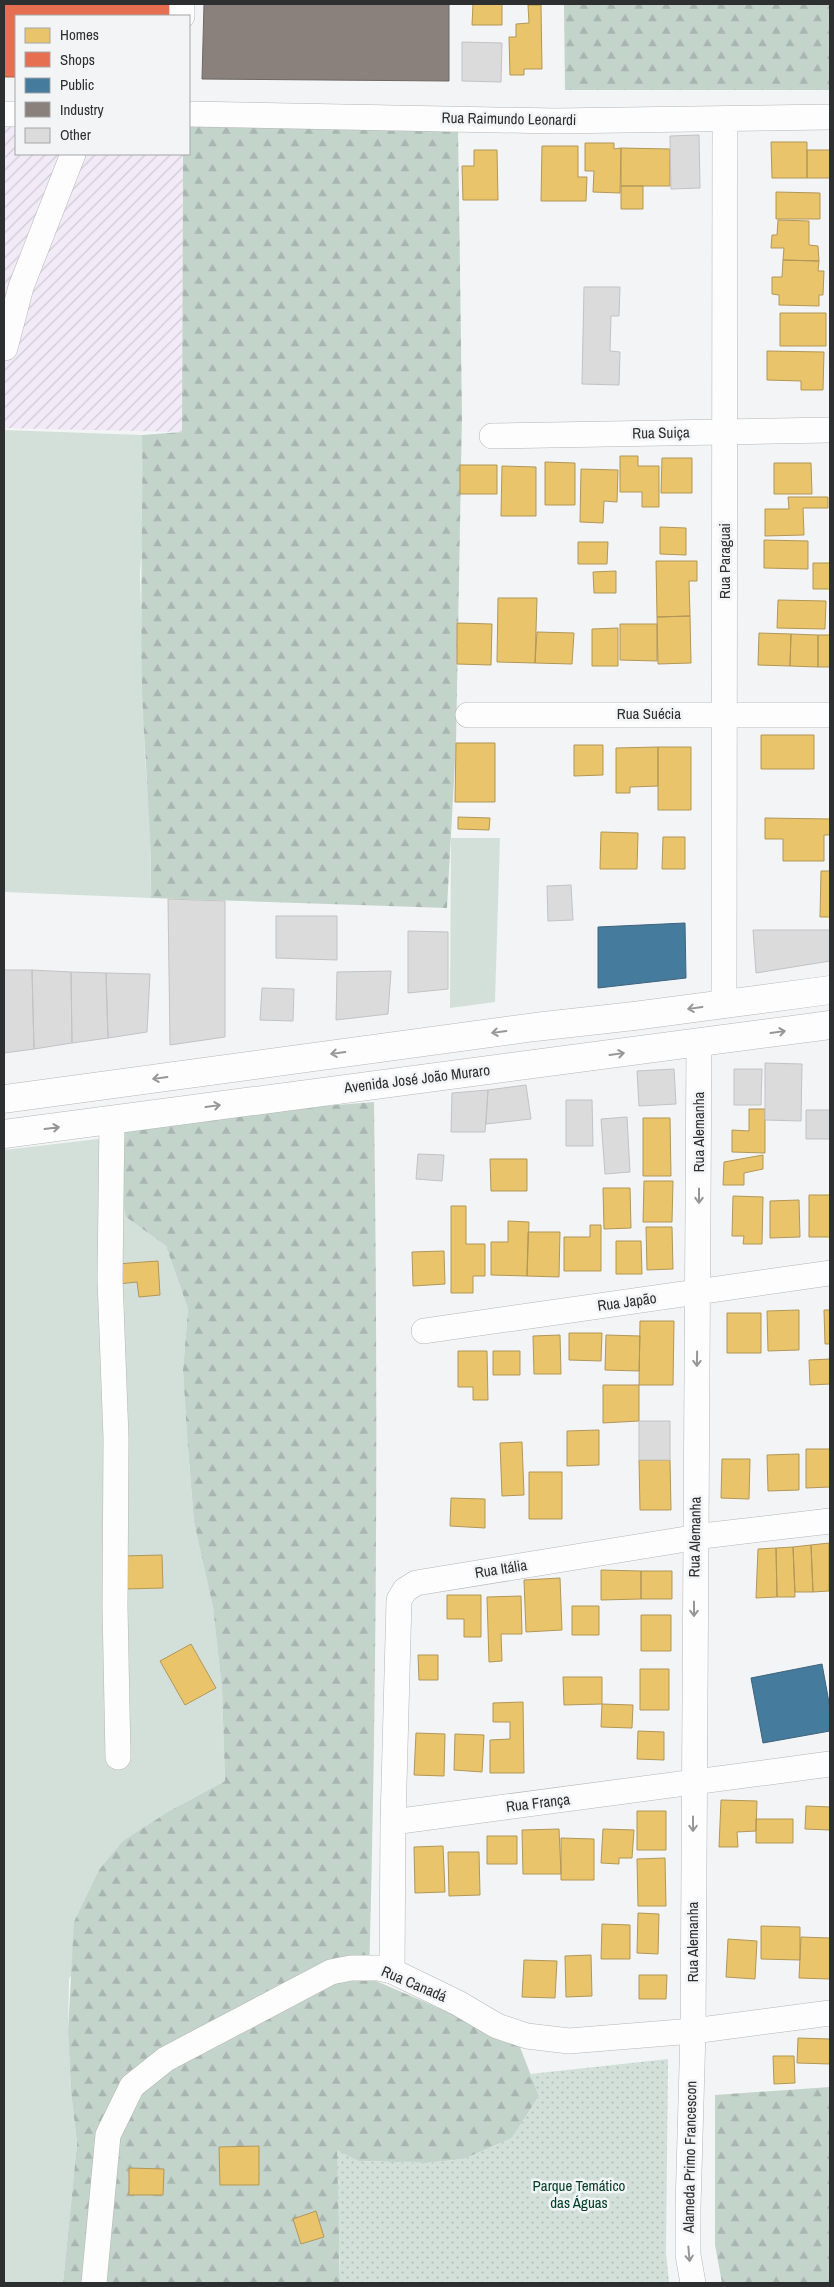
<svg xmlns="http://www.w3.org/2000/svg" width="834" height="2287" viewBox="0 0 834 2287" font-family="'Archivo Narrow',sans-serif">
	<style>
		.industrial { fill: url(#industrial-furrows) }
		.grass { fill: #d3e0da }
		.forest { fill: url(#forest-firs) }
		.park { fill: url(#park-dots) }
		.homes { fill: #e9c46a; stroke: #b19759 }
		.shops { fill: #e76f51; stroke: #b05c47 }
		.public { fill: #457b9d; stroke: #3e647c }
		.industry { fill: #8a817c; stroke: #6e6865 }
		.building { fill: #dbdbdc; stroke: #c3c2c4 }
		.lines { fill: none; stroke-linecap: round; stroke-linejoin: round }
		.minor-casing { stroke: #b5b6b7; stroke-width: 26 }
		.major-casing { stroke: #b5b6b7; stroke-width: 29 }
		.minor { stroke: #fdfdfe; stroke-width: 25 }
		.major { stroke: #fdfdfe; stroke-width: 28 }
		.oneway { stroke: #969697 }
		.labels { text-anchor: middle; stroke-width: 5; stroke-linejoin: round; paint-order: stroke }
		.street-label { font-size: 15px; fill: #2e2f30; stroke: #f2f4f6 }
		.park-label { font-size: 15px; fill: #003c25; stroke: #f2f4f6 }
	</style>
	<defs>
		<pattern id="industrial-furrows" width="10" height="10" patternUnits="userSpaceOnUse" patternTransform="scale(1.25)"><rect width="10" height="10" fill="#f2ebf7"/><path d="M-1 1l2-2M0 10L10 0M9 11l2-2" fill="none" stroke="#d0cad4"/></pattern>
		<pattern id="forest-firs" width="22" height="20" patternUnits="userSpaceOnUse" patternTransform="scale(1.25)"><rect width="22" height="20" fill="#c3d4cb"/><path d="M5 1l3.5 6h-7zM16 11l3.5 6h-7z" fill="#a8b6af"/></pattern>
		<pattern id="park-dots" width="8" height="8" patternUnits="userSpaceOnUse" patternTransform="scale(1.25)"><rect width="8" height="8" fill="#d3e0da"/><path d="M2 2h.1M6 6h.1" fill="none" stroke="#b5c0bb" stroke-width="1.8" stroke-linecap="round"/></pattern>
	</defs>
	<rect width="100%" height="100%" fill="#f3f4f5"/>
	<path class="industrial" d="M 4,123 L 16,123 L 16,154 L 183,154 L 182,432 L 4,428 Z"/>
	<path class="grass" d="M 4,430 L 142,435 L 143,533 L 140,573 L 145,759 L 150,815 L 151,898 L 4,892 Z
		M 451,838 L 500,838 L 495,1002 L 450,1008 Z
		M 123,1136 L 126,1217 L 166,1246 L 188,1309 L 183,1370 L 187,1436 L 194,1522 L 213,1606 L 222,1689 L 225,1781 L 171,1810 L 69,1979 L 68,2031 L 71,2091 L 77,2144 L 63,2283 L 4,2283 L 4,1150 Z"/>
	<path class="forest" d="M 564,4 L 830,4 L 830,90 L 565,90 Z
		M 189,125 L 458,128 L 462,415 L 456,743 L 447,908 L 151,898 C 152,827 144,757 142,686 C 140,602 143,519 142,435 L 182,432 L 183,154 L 189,154 Z
		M 374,1102 C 378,1394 377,1686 369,1978 L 518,2042 L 539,2096 L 512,2138 L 464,2159 L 426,2163 L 359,2161 L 339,2253 L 340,2283 L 63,2283 L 77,2144 L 71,2091 L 68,2031 L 74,1922 L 99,1870 L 123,1841 L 171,1810 L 225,1781 L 222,1689 L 213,1607 L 194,1522 L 187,1436 L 183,1370 L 188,1309 L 166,1246 L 126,1217 L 120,1188 L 126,1122 Z
		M 830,2087 L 830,2283 L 722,2283 L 715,2245 L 715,2095 Z"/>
	<path class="park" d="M 668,2059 L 666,2253 L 669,2283 L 340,2283 L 337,2150 L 359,2161 L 426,2163 L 464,2159 L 512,2138 L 539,2096 L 530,2074 Z"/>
	<path class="homes" d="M 473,4 L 502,4 L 502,25 L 472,25 Z
		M 528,5 L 541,5 L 542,69 L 524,69 L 524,75 L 510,75 L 509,37 L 516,37 L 516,24 L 529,23 Z
		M 771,142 L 807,142 L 807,178 L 772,178 Z
		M 585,143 L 614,143 L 614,149 L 621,148 L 620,193 L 593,192 L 594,171 L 585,171 Z
		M 542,146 L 578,146 L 578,177 L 587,177 L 586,201 L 541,201 Z
		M 621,148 L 670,149 L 670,186 L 621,186 Z
		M 474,150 L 497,150 L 498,200 L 463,200 L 462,166 L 474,166 Z
		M 807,150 L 830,150 L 830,178 L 807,178 Z
		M 621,186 L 643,186 L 643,209 L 621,209 Z
		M 776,192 L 820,193 L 820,219 L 776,219 Z
		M 778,220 L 809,221 L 809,245 L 818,246 L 819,261 L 783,260 L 784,248 L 771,248 L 772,235 L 777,235 Z
		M 783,260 L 819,261 L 818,271 L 824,271 L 823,295 L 819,295 L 819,306 L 779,305 L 779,295 L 772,294 L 772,277 L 782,277 Z
		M 780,313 L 826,313 L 826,346 L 780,346 Z
		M 767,351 L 824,352 L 823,390 L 801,390 L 801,381 L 767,380 Z
		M 620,456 L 638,456 L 638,466 L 659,466 L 659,507 L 642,507 L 642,492 L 620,492 Z
		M 662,458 L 692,458 L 692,493 L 661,493 Z
		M 545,462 L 575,463 L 575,505 L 545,505 Z
		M 774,463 L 811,463 L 812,494 L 774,494 Z
		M 460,465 L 497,465 L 497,494 L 460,494 Z
		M 502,466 L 536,467 L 536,516 L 501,516 Z
		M 581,469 L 618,470 L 617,502 L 604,501 L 603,523 L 580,522 Z
		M 788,497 L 828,497 L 828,508 L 803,508 L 804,535 L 765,536 L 765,509 L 789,509 Z
		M 660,527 L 686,528 L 686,555 L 660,554 Z
		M 764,540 L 808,541 L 808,569 L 764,568 Z
		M 578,542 L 608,542 L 607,564 L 578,564 Z
		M 656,561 L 697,561 L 697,581 L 689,581 L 690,616 L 657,617 Z
		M 813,563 L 830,563 L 830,589 L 813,589 Z
		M 616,571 L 616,593 L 594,593 L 593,572 Z
		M 498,598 L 537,598 L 535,663 L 497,662 Z
		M 778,600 L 826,601 L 825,629 L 777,628 Z
		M 690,616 L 691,663 L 658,664 L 657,617 Z
		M 457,623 L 492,624 L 491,665 L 457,664 Z
		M 620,624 L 657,624 L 657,661 L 620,660 Z
		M 618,628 L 618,666 L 592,666 L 592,629 Z
		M 537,632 L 574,633 L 572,664 L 535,663 Z
		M 759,633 L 791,634 L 790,666 L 758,665 Z
		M 791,634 L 818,635 L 818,667 L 790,666 Z
		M 818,635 L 830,635 L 830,667 L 818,667 Z
		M 761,735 L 814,735 L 814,769 L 761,769 Z
		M 456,743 L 495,743 L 495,802 L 455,802 Z
		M 574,745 L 603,745 L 603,775 L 574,776 Z
		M 658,747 L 658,786 L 630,787 L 630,793 L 616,793 L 616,748 Z
		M 658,747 L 691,747 L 691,810 L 658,810 Z
		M 458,817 L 490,818 L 489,830 L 458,829 Z
		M 765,818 L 830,819 L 830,835 L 824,835 L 824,861 L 783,861 L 783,839 L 765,839 Z
		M 601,832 L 638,833 L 637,869 L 600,869 Z
		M 663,837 L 685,837 L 685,869 L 662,869 Z
		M 821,871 L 830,871 L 830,917 L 820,917 Z
		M 749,1109 L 765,1109 L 765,1153 L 732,1152 L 732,1130 L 749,1131 Z
		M 643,1118 L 670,1118 L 671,1176 L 643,1176 Z
		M 763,1155 L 763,1169 L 744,1173 L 744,1185 L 723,1185 L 724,1162 Z
		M 490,1159 L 527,1159 L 527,1191 L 491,1191 Z
		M 644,1181 L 673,1181 L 672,1222 L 643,1222 Z
		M 603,1188 L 630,1188 L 631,1228 L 604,1229 Z
		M 809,1195 L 830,1195 L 830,1237 L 809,1237 Z
		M 733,1196 L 763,1197 L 762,1244 L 743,1244 L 744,1236 L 732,1236 Z
		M 799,1200 L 800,1237 L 770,1238 L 770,1201 Z
		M 451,1206 L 466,1206 L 466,1244 L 485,1244 L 485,1276 L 473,1276 L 473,1293 L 451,1293 Z
		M 508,1221 L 529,1222 L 527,1276 L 491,1275 L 491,1242 L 508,1242 Z
		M 590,1225 L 601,1225 L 601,1271 L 564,1271 L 564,1237 L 590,1237 Z
		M 646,1227 L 672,1227 L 673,1269 L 647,1270 Z
		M 528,1232 L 560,1232 L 559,1277 L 527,1276 Z
		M 616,1241 L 641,1241 L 642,1274 L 616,1274 Z
		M 444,1251 L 445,1284 L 413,1286 L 412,1252 Z
		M 158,1261 L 160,1295 L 139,1297 L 137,1282 L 118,1284 L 116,1264 Z
		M 799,1310 L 799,1350 L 768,1351 L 767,1311 Z
		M 824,1310 L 830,1310 L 830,1344 L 825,1344 Z
		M 727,1313 L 761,1313 L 761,1353 L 727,1353 Z
		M 640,1321 L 674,1321 L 673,1385 L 639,1385 Z
		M 569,1333 L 602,1333 L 601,1361 L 569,1360 Z
		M 560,1335 L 561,1374 L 534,1374 L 533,1336 Z
		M 606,1335 L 640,1336 L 639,1371 L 605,1370 Z
		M 458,1351 L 487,1351 L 488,1400 L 473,1400 L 473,1387 L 458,1387 Z
		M 493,1351 L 520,1351 L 520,1375 L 493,1375 Z
		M 830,1359 L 830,1384 L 810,1385 L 809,1360 Z
		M 603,1385 L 639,1385 L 639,1421 L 603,1423 Z
		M 599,1430 L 599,1465 L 567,1466 L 567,1431 Z
		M 522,1442 L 524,1495 L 502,1496 L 500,1443 Z
		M 806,1449 L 830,1449 L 830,1487 L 806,1488 Z
		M 799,1454 L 799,1490 L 768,1491 L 767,1455 Z
		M 722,1459 L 750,1459 L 749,1499 L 721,1498 Z
		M 639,1460 L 670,1460 L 671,1510 L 640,1510 Z
		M 529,1472 L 562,1472 L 562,1519 L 529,1519 Z
		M 451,1498 L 485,1499 L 485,1528 L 450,1526 Z
		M 829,1543 L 829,1591 L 813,1592 L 811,1545 Z
		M 811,1545 L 813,1592 L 795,1592 L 793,1547 Z
		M 793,1547 L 795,1597 L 777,1597 L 776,1548 Z
		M 776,1548 L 777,1597 L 756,1598 L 758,1549 Z
		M 162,1555 L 163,1588 L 124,1589 L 123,1556 Z
		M 601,1570 L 641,1571 L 641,1599 L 601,1600 Z
		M 641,1571 L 672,1571 L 672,1599 L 641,1599 Z
		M 560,1578 L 562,1630 L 526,1632 L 524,1580 Z
		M 447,1595 L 481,1595 L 481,1637 L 464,1637 L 464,1619 L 447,1619 Z
		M 521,1596 L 522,1634 L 501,1634 L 502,1661 L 489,1662 L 487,1597 Z
		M 572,1606 L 599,1606 L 599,1635 L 572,1635 Z
		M 641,1615 L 671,1615 L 671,1651 L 641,1651 Z
		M 191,1644 L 216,1688 L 185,1705 L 160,1661 Z
		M 418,1655 L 438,1655 L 438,1680 L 419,1680 Z
		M 640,1669 L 669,1669 L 669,1710 L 640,1710 Z
		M 563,1677 L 602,1677 L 602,1704 L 564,1705 Z
		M 523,1702 L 524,1773 L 490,1773 L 490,1740 L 510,1739 L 510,1722 L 493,1722 L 493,1703 Z
		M 602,1704 L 633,1705 L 632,1728 L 601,1727 Z
		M 638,1731 L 664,1732 L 664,1760 L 637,1759 Z
		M 416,1733 L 445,1734 L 444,1776 L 414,1775 Z
		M 455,1734 L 484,1735 L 482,1772 L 454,1770 Z
		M 721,1800 L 757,1801 L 756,1831 L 737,1832 L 738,1847 L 719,1847 Z
		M 806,1806 L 830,1807 L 830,1830 L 805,1829 Z
		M 637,1811 L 666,1811 L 666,1850 L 637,1850 Z
		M 756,1819 L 793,1819 L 793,1843 L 756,1843 Z
		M 559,1829 L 561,1874 L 523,1874 L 522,1830 Z
		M 603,1829 L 634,1830 L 632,1858 L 619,1858 L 619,1864 L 601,1863 Z
		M 487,1836 L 517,1836 L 517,1864 L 487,1864 Z
		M 561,1838 L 594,1839 L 594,1880 L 561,1880 Z
		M 443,1846 L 445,1892 L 415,1893 L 414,1847 Z
		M 448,1852 L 479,1852 L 480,1895 L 449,1896 Z
		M 665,1858 L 666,1906 L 638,1906 L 637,1859 Z
		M 638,1913 L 659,1914 L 658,1954 L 637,1953 Z
		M 602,1924 L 630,1925 L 630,1959 L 601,1959 Z
		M 761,1926 L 800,1927 L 800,1960 L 761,1959 Z
		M 801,1937 L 830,1938 L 830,1979 L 799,1978 Z
		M 728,1939 L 757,1941 L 755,1979 L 726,1977 Z
		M 591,1955 L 592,1996 L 566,1997 L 565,1956 Z
		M 524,1960 L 557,1961 L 555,1998 L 522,1997 Z
		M 639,1975 L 667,1975 L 666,1999 L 639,1999 Z
		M 798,2038 L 830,2039 L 830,2064 L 797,2063 Z
		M 773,2056 L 794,2056 L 795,2083 L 774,2084 Z
		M 259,2146 L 259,2185 L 220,2185 L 219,2147 Z
		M 129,2168 L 164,2169 L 163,2195 L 129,2195 Z
		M 316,2211 L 324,2237 L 301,2244 L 293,2219 Z"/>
	<path class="shops" d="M 4,4 L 171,4 L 171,16 L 16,16 L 16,77 L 4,77 Z"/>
	<path class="public" d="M 685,923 L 686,978 L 598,988 L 598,927 Z
		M 822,1664 L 830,1708 L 830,1731 L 763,1743 L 751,1678 Z"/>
	<path class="industry" d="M 204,4 L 449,4 L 449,81 L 202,79 Z"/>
	<path class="building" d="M 462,42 L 502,43 L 501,82 L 462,81 Z
		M 699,135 L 700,188 L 671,189 L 670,136 Z
		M 584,287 L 620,287 L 619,316 L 611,316 L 610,351 L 620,352 L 619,385 L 582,384 Z
		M 571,885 L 573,920 L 548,921 L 547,886 Z
		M 168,899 L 225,901 L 225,1037 L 170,1045 Z
		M 276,916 L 337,916 L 337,960 L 276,958 Z
		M 753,930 L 830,930 L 830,961 L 756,973 Z
		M 408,931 L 448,932 L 448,989 L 408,993 Z
		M 4,970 L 32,970 L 34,1049 L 4,1053 Z
		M 32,970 L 71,972 L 72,1043 L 34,1049 Z
		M 391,971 L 388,1014 L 336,1020 L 337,972 Z
		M 71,972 L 106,973 L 108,1038 L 72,1043 Z
		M 106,973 L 150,974 L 147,1032 L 108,1038 Z
		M 262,988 L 294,989 L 293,1021 L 260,1020 Z
		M 765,1063 L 802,1064 L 801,1121 L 765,1120 Z
		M 674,1069 L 676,1104 L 639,1106 L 637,1071 Z
		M 734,1069 L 762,1069 L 761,1105 L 734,1105 Z
		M 526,1085 L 531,1119 L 486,1124 L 488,1090 Z
		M 488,1090 L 485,1132 L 451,1132 L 452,1093 Z
		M 566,1100 L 592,1100 L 593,1146 L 566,1146 Z
		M 806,1110 L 830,1110 L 830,1139 L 806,1139 Z
		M 627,1117 L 630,1172 L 605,1174 L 601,1119 Z
		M 418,1154 L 444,1155 L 442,1181 L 416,1179 Z
		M 639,1421 L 670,1421 L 670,1460 L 639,1460 Z"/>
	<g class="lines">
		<g class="minor-casing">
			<path id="minor" d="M 182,16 L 182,4
				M 4,114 L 16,114
				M 189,114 L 555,121 L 830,117
				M 5,348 L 21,287 L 73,154
				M 492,436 L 830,430
				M 468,715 L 830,715
				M 724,1004 L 725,119
				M 112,1120 L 110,1279 L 116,1438 L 115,1607 L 118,1757
				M 424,1331 L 830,1273
				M 393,1822 L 399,1600 L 405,1590 L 416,1583 L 711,1535 L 830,1521
				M 392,1971 L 393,1822 L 830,1764
				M 94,2283 L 108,2135 L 132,2086 L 166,2059 L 331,1972 L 351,1968 L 378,1968 L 392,1971 L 458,2003 L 497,2026 L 527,2036 L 569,2041 L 693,2031 L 830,2013
				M 693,2283 L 688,2255 L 688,2207 L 693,2031 L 699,1042"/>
		</g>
		<g class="major-casing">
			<path id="major" d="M 4,1099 L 535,1027 L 634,1016 L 830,990
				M 4,1134 L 830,1025"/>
		</g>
		<use href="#minor" class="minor"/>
		<use href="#major" class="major"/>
	</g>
	<defs><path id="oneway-shaft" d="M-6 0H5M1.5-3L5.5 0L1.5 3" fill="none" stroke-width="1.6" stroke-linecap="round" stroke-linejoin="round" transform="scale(1.25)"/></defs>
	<g class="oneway">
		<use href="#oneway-shaft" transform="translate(695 1008) rotate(172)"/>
		<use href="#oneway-shaft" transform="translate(499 1032) rotate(172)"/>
		<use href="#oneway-shaft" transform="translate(778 1032) rotate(-8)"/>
		<use href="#oneway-shaft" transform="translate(338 1053) rotate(172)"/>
		<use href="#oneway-shaft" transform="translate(617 1054) rotate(-8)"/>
		<use href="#oneway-shaft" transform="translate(160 1078) rotate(172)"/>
		<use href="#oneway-shaft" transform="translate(213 1106) rotate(-8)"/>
		<use href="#oneway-shaft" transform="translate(52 1128) rotate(-7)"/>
		<use href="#oneway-shaft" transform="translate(699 1196) rotate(90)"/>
		<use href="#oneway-shaft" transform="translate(697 1359) rotate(91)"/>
		<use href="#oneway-shaft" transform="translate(694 1609) rotate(90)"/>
		<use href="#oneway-shaft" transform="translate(693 1824) rotate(90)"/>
		<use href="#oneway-shaft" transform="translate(689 2254) rotate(85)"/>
	</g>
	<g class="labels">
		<g class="street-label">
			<text transform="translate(509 119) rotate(1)" y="5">Rua Raimundo Leonardi</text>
			<text transform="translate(661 433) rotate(-1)" y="5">Rua Suiça</text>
			<text transform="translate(725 561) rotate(-90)" y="5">Rua Paraguai</text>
			<text x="649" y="719">Rua Suécia</text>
			<text transform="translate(417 1079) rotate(-7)" y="5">Avenida José João Muraro</text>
			<text transform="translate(699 1132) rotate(-90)" y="5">Rua Alemanha</text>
			<text transform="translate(627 1302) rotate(-8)" y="5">Rua Japão</text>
			<text transform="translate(695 1537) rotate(-89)" y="5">Rua Alemanha</text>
			<text transform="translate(501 1569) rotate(-9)" y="5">Rua Itália</text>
			<text transform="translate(538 1803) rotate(-7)" y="5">Rua França</text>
			<text transform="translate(693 1942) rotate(-90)" y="5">Rua Alemanha</text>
			<text transform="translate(414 1984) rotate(23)" y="5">Rua Canadá</text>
			<text transform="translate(690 2157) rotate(-89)" y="5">Alameda Primo Francescon</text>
		</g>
		<g class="park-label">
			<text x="579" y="2191">Parque Temático<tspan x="579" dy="17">das Águas</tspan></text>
		</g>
	</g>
	<rect width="834" height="2287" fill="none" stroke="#2e2f30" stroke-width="10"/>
	<rect x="15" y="15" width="175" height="140" fill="#f2f4f6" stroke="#a4a5a7"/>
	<rect x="25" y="28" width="25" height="15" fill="#e9c46a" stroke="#a4a5a7"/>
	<text x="60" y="40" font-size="15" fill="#2e2f30">Homes</text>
	<rect x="25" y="52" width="25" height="15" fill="#e76f51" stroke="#a4a5a7"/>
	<text x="60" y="65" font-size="15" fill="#2e2f30">Shops</text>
	<rect x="25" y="78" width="25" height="15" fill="#457b9d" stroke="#a4a5a7"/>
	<text x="60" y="90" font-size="15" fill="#2e2f30">Public</text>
	<rect x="25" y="102" width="25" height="15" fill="#8a817c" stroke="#a4a5a7"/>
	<text x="60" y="115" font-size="15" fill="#2e2f30">Industry</text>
	<rect x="25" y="128" width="25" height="15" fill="#dbdbdc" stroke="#a4a5a7"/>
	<text x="60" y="140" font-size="15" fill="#2e2f30">Other</text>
</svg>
